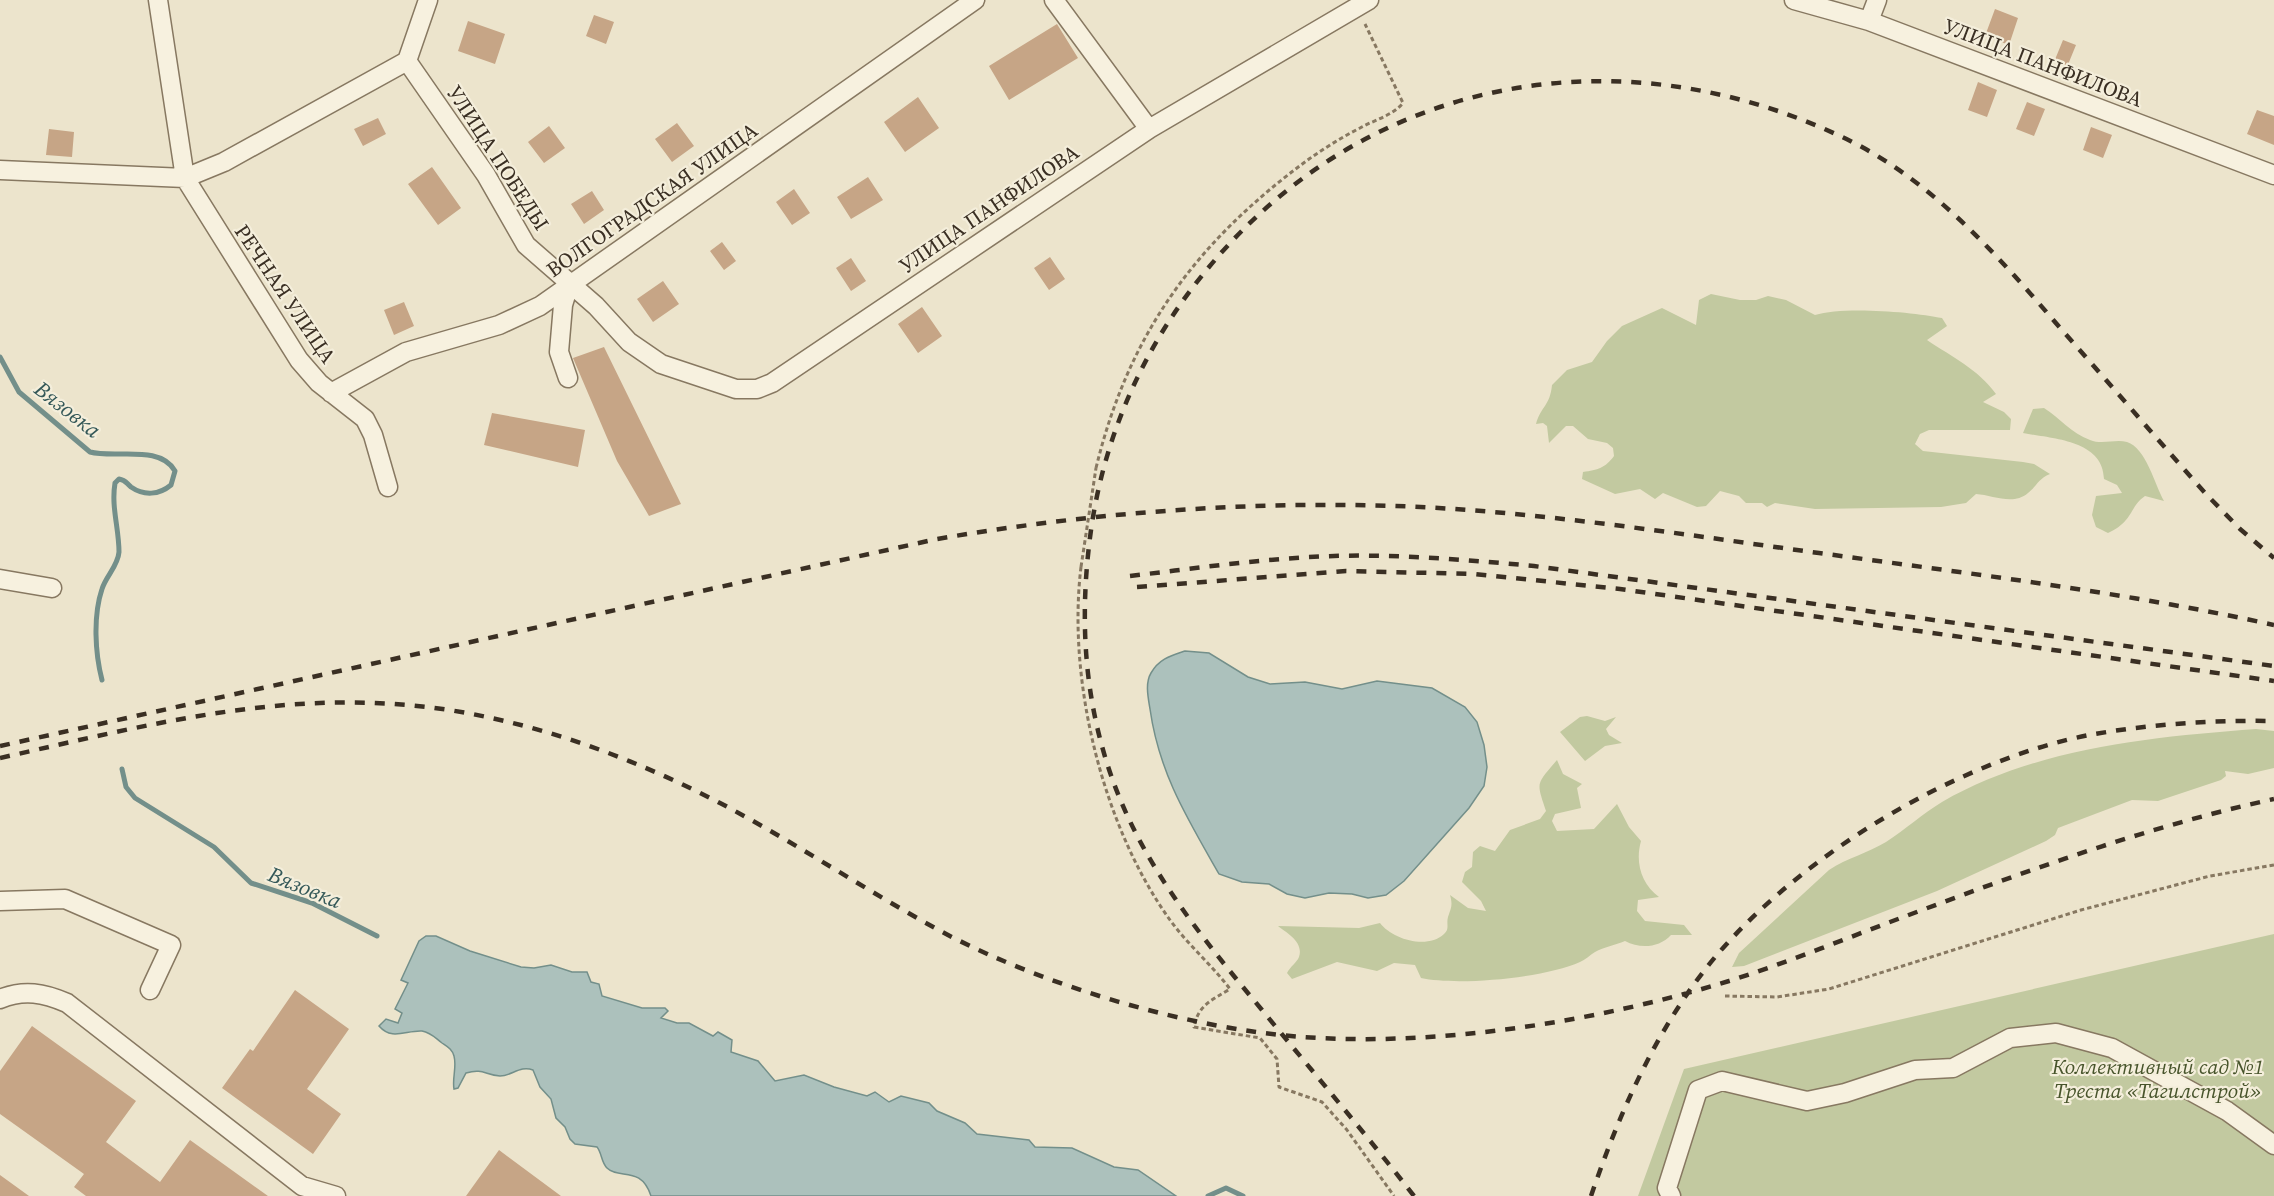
<svg xmlns="http://www.w3.org/2000/svg" width="2274" height="1196" viewBox="0 0 2274 1196" font-family="'Source Serif 4',serif">
	<style>
		.green { fill: #c2c9a0 }
		.water { fill: #acc1bc; stroke: #738f8a; stroke-width: 1.5 }
		.lines { fill: none; stroke-linecap: round; stroke-linejoin: round }
		.stream { stroke: #738f8a; stroke-width: 5 }
		.building { fill: #c6a586 }
		.minor-casing { stroke: #877861; stroke-width: 21 }
		.path { stroke: #877861; stroke-width: 3; stroke-dasharray: 4.5 3; stroke-linecap: butt }
		.minor { stroke: #f7f1df; stroke-width: 18 }
		.rail { stroke: #3a2f23; stroke-width: 4.5; stroke-dasharray: 10 10; stroke-linecap: butt }
		.path-bridge { stroke: #877861; stroke-width: 3; stroke-dasharray: 4.5 3; stroke-linecap: butt }
		.labels { text-anchor: middle; stroke-width: 4.5; stroke-linejoin: round; paint-order: stroke }
		.street-label { font-size: 21px; fill: #3a2f23; stroke: #f4eedb }
		.park-label { font-size: 21px; font-style: italic; fill: #47542b; stroke: #f4eedb }
		.water-label { font-size: 22px; font-style: italic; fill: #345858; stroke: #f4eedb }
	</style>
	<rect width="100%" height="100%" fill="#ece4cc"/>
	<path class="green" d="M 1711,294 L 1740,300 L 1756,300 L 1768,296 L 1786,300 L 1815,315 C 1843,306 1913,312 1942,318 L 1947,326 L 1927,340 C 1952,357 1978,369 1996,394 L 1983,402 L 2004,412 L 2011,419 L 2010,430 L 1929,430 L 1920,434 L 1915,444 L 1923,451 L 2023,462 L 2034,464 L 2050,474 C 2038,479 2037,486 2028,493 C 2013,506 1993,495 1976,494 L 1966,503 L 1941,507 L 1815,509 L 1775,503 L 1767,507 L 1762,503 L 1746,503 L 1739,496 L 1720,491 L 1706,506 L 1697,507 L 1663,493 L 1655,499 L 1640,489 L 1615,494 L 1582,479 L 1583,472 C 1598,470 1605,468 1614,456 L 1613,448 L 1607,443 L 1588,439 L 1573,426 L 1566,426 L 1549,443 L 1547,426 L 1543,423 L 1536,424 C 1541,406 1550,406 1552,385 L 1567,370 L 1592,362 L 1607,341 L 1622,326 L 1662,308 L 1696,325 L 1699,300 Z
		M 2044,408 C 2060,418 2071,433 2090,440 C 2102,445 2115,439 2127,442 C 2146,448 2155,485 2164,501 L 2145,496 C 2129,507 2134,521 2108,533 L 2096,527 L 2092,515 L 2096,496 L 2122,493 L 2117,485 L 2104,479 C 2103,440 2053,439 2023,433 L 2033,409 Z
		M 1587,716 L 1605,721 L 1616,717 L 1606,729 L 1609,735 L 1622,743 L 1605,746 L 1585,761 L 1560,732 L 1580,717 Z
		M 2256,729 L 2274,731 L 2274,768 L 2248,774 L 2225,771 L 2226,776 L 2221,780 L 2158,801 L 2132,800 L 2058,828 L 2055,835 L 2046,841 L 1937,891 L 1744,966 L 1732,967 L 1739,953 L 1829,870 C 1847,858 1868,853 1886,842 C 1906,829 1922,814 1942,802 C 2036,748 2150,737 2256,729 Z
		M 1557,760 L 1563,774 L 1582,784 L 1577,788 L 1581,808 L 1555,814 L 1552,821 L 1557,831 L 1594,829 L 1617,804 L 1629,827 L 1641,841 C 1635,862 1641,884 1659,897 L 1638,900 L 1637,911 L 1645,921 L 1684,925 L 1692,935 L 1671,935 C 1659,948 1640,949 1625,941 C 1615,945 1604,947 1595,952 C 1590,955 1585,960 1580,962 C 1545,978 1458,986 1421,978 L 1415,965 L 1394,963 L 1377,971 L 1337,962 L 1292,979 L 1287,973 C 1290,967 1297,962 1299,957 C 1304,942 1287,933 1278,926 L 1359,928 L 1380,923 C 1392,939 1427,950 1444,934 C 1450,929 1446,924 1448,917 C 1451,908 1453,905 1450,895 L 1468,908 L 1486,911 L 1481,901 L 1462,882 L 1465,872 L 1472,867 L 1473,852 L 1480,846 L 1495,851 L 1510,830 L 1540,819 L 1546,811 C 1536,781 1536,785 1557,760 Z
		M 2274,934 L 2274,1196 L 1638,1196 L 1684,1069 Z"/>
	<path class="water" d="M 1185,651 L 1209,653 L 1248,677 L 1270,684 L 1305,682 L 1342,689 L 1377,681 L 1432,688 L 1465,707 L 1477,722 L 1484,745 L 1487,767 L 1484,786 L 1469,808 L 1404,881 L 1386,895 L 1368,898 L 1352,894 L 1329,893 L 1305,898 L 1287,894 L 1269,884 L 1242,882 L 1219,874 C 1187,818 1159,773 1150,709 C 1148,697 1145,683 1151,673 C 1159,659 1170,656 1185,651 Z
		M 426,936 L 436,936 L 470,951 L 521,967 L 534,968 L 551,965 L 572,972 L 587,972 L 591,982 L 599,984 L 602,996 L 642,1008 L 665,1008 L 668,1011 L 661,1018 L 677,1023 L 689,1023 L 713,1036 L 718,1032 L 732,1040 L 731,1052 L 758,1061 L 775,1081 L 804,1075 L 834,1087 L 867,1096 L 875,1092 L 889,1102 L 901,1096 L 929,1103 L 937,1111 L 965,1123 L 977,1134 L 1029,1140 L 1035,1147 L 1072,1148 L 1114,1167 L 1138,1170 L 1176,1196 L 651,1196 C 641,1165 619,1180 607,1168 C 601,1162 602,1153 597,1147 L 575,1144 L 570,1139 L 565,1127 L 556,1118 L 551,1099 L 540,1087 L 533,1070 C 520,1065 512,1076 500,1076 C 485,1075 483,1068 466,1073 L 458,1088 L 454,1089 C 452,1078 457,1067 454,1056 C 452,1049 448,1047 442,1043 C 435,1038 432,1033 422,1031 C 406,1030 392,1041 379,1026 L 386,1019 L 398,1023 L 402,1013 L 395,1009 L 408,983 L 401,980 L 419,941 Z"/>
	<g class="lines">
		<path class="stream" d="M 0,357 L 19,392 L 90,452 C 115,459 160,444 175,471 L 171,485 C 159,495 144,496 131,487 C 126,483 126,480 119,479 L 115,483 C 111,507 119,528 119,552 C 118,566 106,576 102,589 C 93,616 95,653 102,680
			M 122,769 L 126,787 L 135,798 L 214,847 L 251,883 L 312,903 L 377,936
			M 1208,1196 L 1226,1188 L 1243,1196"/>
	</g>
	<path class="building" d="M 1995,9 L 2018,18 L 2009,45 L 1985,36 Z
		M 594,15 L 614,22 L 606,44 L 586,36 Z
		M 468,21 L 505,34 L 495,64 L 458,51 Z
		M 1057,24 L 1078,58 L 1009,100 L 989,66 Z
		M 2063,40 L 2076,45 L 2067,67 L 2054,62 Z
		M 1978,82 L 1997,90 L 1987,117 L 1968,110 Z
		M 918,97 L 939,128 L 905,152 L 884,122 Z
		M 2027,102 L 2045,109 L 2034,136 L 2016,129 Z
		M 2257,110 L 2274,116 L 2274,145 L 2247,134 Z
		M 378,118 L 386,134 L 363,146 L 354,129 Z
		M 677,123 L 694,146 L 672,162 L 655,139 Z
		M 549,126 L 565,148 L 544,163 L 528,142 Z
		M 2091,127 L 2112,135 L 2103,158 L 2083,150 Z
		M 49,129 L 74,132 L 72,157 L 46,155 Z
		M 432,167 L 461,208 L 438,225 L 408,184 Z
		M 868,177 L 883,200 L 851,219 L 837,197 Z
		M 794,189 L 810,213 L 792,225 L 776,202 Z
		M 592,191 L 604,210 L 584,224 L 571,204 Z
		M 722,242 L 736,261 L 724,270 L 710,251 Z
		M 1050,257 L 1065,279 L 1049,290 L 1034,268 Z
		M 851,258 L 866,281 L 851,291 L 836,268 Z
		M 663,281 L 679,304 L 653,322 L 637,299 Z
		M 404,302 L 414,326 L 394,335 L 384,310 Z
		M 922,307 L 942,336 L 918,353 L 898,324 Z
		M 604,347 L 681,504 L 649,516 L 617,461 L 573,358 Z
		M 492,413 L 585,430 L 578,467 L 484,445 Z
		M 295,990 L 349,1029 L 307,1089 L 341,1114 L 313,1154 L 222,1088 L 250,1049 L 253,1051 Z
		M 32,1026 L 136,1101 L 106,1142 L 160,1182 L 190,1140 L 268,1196 L 86,1196 L 74,1187 L 84,1174 L 0,1114 L 0,1071 Z
		M 499,1150 L 561,1196 L 466,1196 Z
		M 0,1175 L 29,1196 L 0,1196 Z"/>
	<g class="lines">
		<g class="minor-casing">
			<path id="minor" d="M 158,0 L 185,178 L 299,360 L 319,383 L 365,419 L 373,435 L 388,487
				M 428,0 L 407,61 L 486,175 L 526,245 L 596,306 L 629,342 L 661,364 L 736,389 L 757,389 L 772,383 L 1149,129 L 1369,0
				M 1054,0 L 1149,129
				M 1794,0 L 1869,21 L 2274,175
				M 1869,21 L 1877,0
				M 0,170 L 185,178 L 224,162 L 407,61
				M 568,378 L 559,352 L 563,305 L 569,285
				M 331,393 L 406,352 L 499,325 L 540,306 L 975,0
				M 0,579 L 52,588
				M 0,901 L 65,899 L 171,945 L 150,990
				M 0,999 C 24,989 44,993 67,1003 L 302,1186 L 336,1196
				M 1671,1196 L 1667,1188 L 1698,1090 L 1722,1081 L 1807,1101 L 1845,1093 L 1915,1070 L 1953,1068 L 2010,1038 L 2056,1033 L 2112,1048 L 2227,1111 L 2274,1145"/>
		</g>
		<path class="path" d="M 1096,468 C 1129,332 1197,241 1309,159 C 1325,148 1342,137 1360,128 C 1374,120 1392,116 1403,103 L 1365,24
			M 1081,567 C 1067,681 1103,827 1170,920 C 1188,945 1212,965 1230,989 C 1212,1000 1198,1005 1194,1027 L 1260,1038 L 1277,1059 L 1279,1087 L 1322,1102 L 1347,1130 L 1394,1196
			M 1725,996 L 1777,997 L 1829,989 L 2081,910 L 2210,876 L 2274,865"/>
		<use href="#minor" class="minor"/>
		<path class="rail" d="M 1130,576 C 1198,568 1266,558 1334,556 C 1401,554 1468,560 1534,566 L 2274,666
			M 1137,587 L 1346,571 L 1475,574 L 1620,589 L 2274,681
			M 0,746 L 937,539 C 1089,513 1242,501 1396,506 C 1537,511 1679,534 1819,553 C 1972,574 2124,592 2274,625
			M 0,758 C 152,724 292,686 449,710 C 544,725 635,759 720,803 C 798,844 871,894 948,935 C 1048,987 1191,1029 1303,1037 C 1440,1047 1599,1021 1729,981 C 1786,963 1842,940 1898,919 C 2021,873 2145,827 2274,799
			M 1414,1196 C 1365,1133 1313,1072 1262,1010 C 1198,933 1136,858 1106,760 C 1082,682 1080,604 1092,523 C 1107,428 1147,341 1209,267 C 1368,76 1618,32 1840,136 C 1931,178 1998,256 2062,330 C 2110,384 2157,439 2205,493 L 2240,529 L 2274,558
			M 1591,1196 C 1620,1111 1658,1025 1716,956 C 1803,854 1957,761 2089,735 C 2150,724 2212,720 2274,721"/>
		<path class="path-bridge" d="M 1081,567 L 1096,468"/>
	</g>
	<g class="labels">
		<g class="street-label">
			<text transform="translate(2043 63) rotate(21)" y="7">УЛИЦА ПАНФИЛОВА</text>
			<text transform="translate(498 158) rotate(57)" y="7">УЛИЦА ПОБЕДЫ</text>
			<text transform="translate(652 200) rotate(-35)" y="7">ВОЛГОГРАДСКАЯ УЛИЦА</text>
			<text transform="translate(989 209) rotate(-34)" y="7">УЛИЦА ПАНФИЛОВА</text>
			<text transform="translate(285 294) rotate(56)" y="7">РЕЧНАЯ УЛИЦА</text>
		</g>
		<g class="park-label">
			<text x="2158" y="1074">Коллективный сад №1<tspan x="2158" dy="24">Треста «Тагилстрой»</tspan></text>
		</g>
		<g class="water-label">
			<text transform="translate(68 409) rotate(38)" y="8">Вязовка</text>
			<text transform="translate(305 887) rotate(22)" y="8">Вязовка</text>
		</g>
	</g>
</svg>
